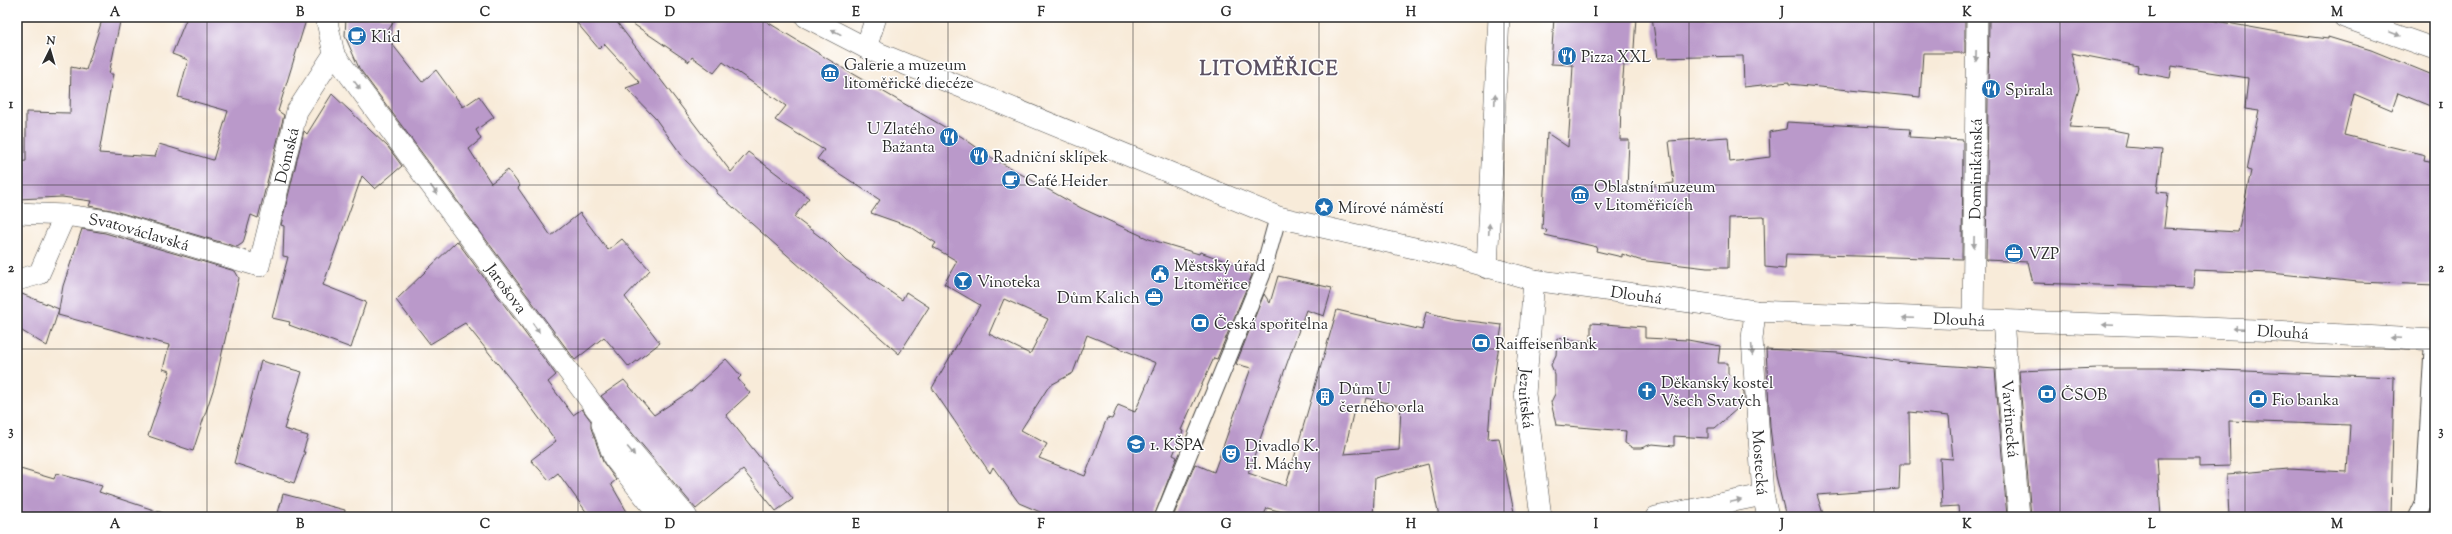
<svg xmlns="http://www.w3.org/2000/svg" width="2452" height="534" viewBox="0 0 2452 534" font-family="'Sorts Mill Goudy',serif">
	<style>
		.building { fill: #ba99ca; fill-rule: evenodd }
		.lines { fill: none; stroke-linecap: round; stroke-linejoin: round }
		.pedestrian-casing { stroke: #4a4845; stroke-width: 18 }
		.minor-casing { stroke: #4a4845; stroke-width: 22 }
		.pedestrian { stroke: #fff; stroke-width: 16 }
		.minor { stroke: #fff; stroke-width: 21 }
		.oneway { fill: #a0a0a0 }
		.grid { fill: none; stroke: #2b2b2b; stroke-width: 1; stroke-opacity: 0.55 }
		.labels { text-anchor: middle; stroke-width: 3; stroke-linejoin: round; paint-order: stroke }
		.poi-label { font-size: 16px; fill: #2b2b2b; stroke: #fff; text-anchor: start }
		.street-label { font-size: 16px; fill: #2b2b2b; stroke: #fff }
		.district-label { font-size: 20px; font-weight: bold; letter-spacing: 1px; fill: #5d5263; stroke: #fff }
		.neatline { fill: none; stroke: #2b2b2b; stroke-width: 1.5 }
		.grid-label { font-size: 13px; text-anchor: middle; font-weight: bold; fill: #2b2b2b }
	</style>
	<rect width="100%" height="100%" fill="#fff"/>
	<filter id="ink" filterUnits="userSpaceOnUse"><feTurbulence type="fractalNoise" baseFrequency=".025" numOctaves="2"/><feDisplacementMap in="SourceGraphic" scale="8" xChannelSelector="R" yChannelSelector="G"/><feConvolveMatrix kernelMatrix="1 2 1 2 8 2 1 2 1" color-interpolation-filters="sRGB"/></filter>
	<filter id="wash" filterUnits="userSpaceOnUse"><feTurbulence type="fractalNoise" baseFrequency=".012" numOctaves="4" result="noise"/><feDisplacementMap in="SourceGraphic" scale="16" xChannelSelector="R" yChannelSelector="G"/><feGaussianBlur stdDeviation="0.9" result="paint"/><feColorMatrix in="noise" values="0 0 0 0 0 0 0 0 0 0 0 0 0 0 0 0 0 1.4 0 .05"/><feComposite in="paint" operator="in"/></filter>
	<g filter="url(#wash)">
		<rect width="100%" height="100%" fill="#f8ebd9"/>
		<g id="blocks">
			<path class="building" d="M 103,17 L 121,17 L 109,74 L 113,74 L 99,153 L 155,157 L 159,144 L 213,160 L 228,111 L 178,97 L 188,60 L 172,54 L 187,17 L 307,17 L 278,111 L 284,115 L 258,218 L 251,215 L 243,243 L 237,247 L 111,210 L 89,206 L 91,201 L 62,197 L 17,199 L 17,162 L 26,161 L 26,112 L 70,113 L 71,67 L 86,70 Z
				M 346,17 L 397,17 L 385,35 L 422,82 L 436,70 L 463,107 L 479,96 L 494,117 L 476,130 L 481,139 L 469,149 L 491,183 L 508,170 L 520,186 L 518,188 L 551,236 L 580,213 L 608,250 L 622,239 L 650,270 L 625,297 L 660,343 L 629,367 L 604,337 L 575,360 L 359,68 L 345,36 Z
				M 572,17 L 613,17 L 731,172 L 748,152 L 809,198 L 794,217 L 827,242 L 846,261 L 902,300 L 906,292 L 929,307 L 899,354 L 717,193 L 717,190 L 686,161 L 655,118 L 626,88 L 640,83 L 604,44 L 599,49 Z
				M 623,17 L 759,17 L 849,72 L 962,137 L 989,156 L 1081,208 L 1149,239 L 1199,254 L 1200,252 L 1248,269 L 1252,275 L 1217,359 L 1214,358 L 1181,430 L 1183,431 L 1173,455 L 1177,457 L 1154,517 L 1052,517 L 1019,503 L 993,467 L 990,473 L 932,388 L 980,305 L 944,284 L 957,261 L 933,247 L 936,243 L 911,227 L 871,213 L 880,200 L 817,159 L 824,150 L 775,120 L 786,106 L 723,62 L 714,73 L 692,57 L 689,62 ZM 1004,299 L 1048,319 L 1030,354 L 989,334 ZM 1087,335 L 1156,363 L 1135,412 L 1118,405 L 1112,419 L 1107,418 L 1085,476 L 1039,458 L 1047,444 L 1021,430 L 1049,386 L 1073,373 Z
				M 1554,17 L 1636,17 L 1633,64 L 1624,65 L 1621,101 L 1620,140 L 1629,140 L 1627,190 L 1674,183 L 1669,141 L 1728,137 L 1730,162 L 1770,157 L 1769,132 L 1786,129 L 1787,122 L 1910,129 L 1909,137 L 1963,140 L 1962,259 L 1786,254 L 1785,269 L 1765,267 L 1764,217 L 1729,218 L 1728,268 L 1707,268 L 1639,260 L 1622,254 L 1622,257 L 1596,251 L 1597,247 L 1545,235 L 1547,230 L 1542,229 L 1547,133 L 1568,147 L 1571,102 L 1573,65 L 1551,64 Z
				M 1652,17 L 1965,17 L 1965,53 L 1923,53 L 1920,97 L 1789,84 L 1789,82 L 1744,87 L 1743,56 L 1658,58 Z
				M 1989,17 L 2194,17 L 2283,33 L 2328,39 L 2328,37 L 2371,50 L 2435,76 L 2435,108 L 2398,93 L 2392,110 L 2354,94 L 2344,135 L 2425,155 L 2424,160 L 2435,162 L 2435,285 L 2358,282 L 2271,273 L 2194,270 L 2193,288 L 2033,283 L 2028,262 L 1986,260 ZM 2071,53 L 2138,66 L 2137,72 L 2170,78 L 2172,66 L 2248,78 L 2245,109 L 2259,111 L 2247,170 L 2251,171 L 2238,232 L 2164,228 L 2168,193 L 2157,192 L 2162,150 L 2125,147 L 2128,133 L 2107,129 L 2069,127 L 2079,88 Z
				M 332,94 L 388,147 L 402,166 L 375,189 L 362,176 L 323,285 L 366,302 L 351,348 L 289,325 L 290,322 L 272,318 L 288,257 L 283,256 L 284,226 L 281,225 L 304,131 L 307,134 Z
				M 82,229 L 105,233 L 235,271 L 239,278 L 215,384 L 193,451 L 148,436 L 170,371 L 163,369 L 169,345 L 58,315 L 59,309 L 47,346 L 17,328 L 17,292 L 59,309 L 63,286 Z
				M 457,241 L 556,375 L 548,382 L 573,415 L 582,409 L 591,421 L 591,428 L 603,462 L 616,480 L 611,484 L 630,517 L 590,517 L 558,473 L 549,480 L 531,460 L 556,441 L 514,384 L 465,323 L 430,344 L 396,300 Z
				M 1278,276 L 1332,288 L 1324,316 L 1306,310 L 1248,473 L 1286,486 L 1337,310 L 1422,330 L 1426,312 L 1453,319 L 1502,325 L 1491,398 L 1488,439 L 1499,438 L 1515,517 L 1439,517 L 1428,464 L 1375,478 L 1373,517 L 1302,517 L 1267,508 L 1263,517 L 1173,517 L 1195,464 L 1214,472 L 1251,368 L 1236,364 L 1264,294 L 1270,303 ZM 1366,398 L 1401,406 L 1399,450 L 1344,454 L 1355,405 L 1364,406 Z
				M 1591,323 L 1645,327 L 1645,338 L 1688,340 L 1720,346 L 1718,363 L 1728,363 L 1728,373 L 1744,392 L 1744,403 L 1715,428 L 1708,428 L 1708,438 L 1674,436 L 1674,446 L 1652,444 L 1641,448 L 1633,448 L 1625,443 L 1626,431 L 1556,425 L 1551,402 L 1555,394 L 1555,375 L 1551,365 L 1556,355 L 1557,338 L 1591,342 Z
				M 1766,349 L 1838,353 L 1912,363 L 1995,369 L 2007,517 L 1959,517 L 1958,506 L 1942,507 L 1940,458 L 1953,459 L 1949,416 L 1909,412 L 1910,464 L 1900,464 L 1899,489 L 1817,495 L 1824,517 L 1786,517 L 1776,476 L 1770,427 Z
				M 726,359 L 741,376 L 738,379 L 750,393 L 726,415 L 793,499 L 776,511 L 743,470 L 696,509 L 601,396 L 624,380 L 654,415 L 692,390 Z
				M 261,361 L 302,372 L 284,429 L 308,436 L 303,452 L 305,452 L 294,483 L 234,463 Z
				M 2099,368 L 2171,368 L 2394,377 L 2391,517 L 2229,517 L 2227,474 L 2289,469 L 2347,472 L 2350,425 L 2229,421 L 2230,466 L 2199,467 L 2199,458 L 2157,458 L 2161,517 L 2031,517 L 2019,371 Z
				M 17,468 L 54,479 L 56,473 L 102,486 L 99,492 L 163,513 L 162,517 L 17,517 Z
				M 283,494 L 345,510 L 344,517 L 277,517 Z"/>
		</g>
	</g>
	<g filter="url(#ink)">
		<use href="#blocks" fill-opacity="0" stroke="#4a4845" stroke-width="1"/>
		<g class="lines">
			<g class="pedestrian-casing">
				<path id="pedestrian" d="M 1163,517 L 1262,275 L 1278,217
					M 2417,517 L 2424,502 L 2433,340"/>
			</g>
			<g class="minor-casing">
				<g id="minor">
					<path id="s1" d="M 326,17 L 334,54 L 597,410 L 687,517"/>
					<path id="s2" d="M 806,17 L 866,48 L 1278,217 L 1445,255 L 1534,280 L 1755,311 L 2256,330 L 2435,340"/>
					<path d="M 2344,17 L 2435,49"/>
					<path d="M 866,48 L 876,17"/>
					<path id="s3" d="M 17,213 L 65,215 L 108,221 L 259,266 L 297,111 L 334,54"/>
					<path d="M 1487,268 L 1499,17"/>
					<path d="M 17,280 L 39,274 L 65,215"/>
					<path id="s4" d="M 1534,280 L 1525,394 L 1541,517"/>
					<path id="s5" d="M 1755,311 L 1752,339 L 1763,495 L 1768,517"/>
					<path id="s6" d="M 1973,320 L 1977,17"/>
					<path id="s7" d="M 2003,321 L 2019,517"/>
					<path d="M 602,424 L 614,458 L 661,517"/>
					<path d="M 1656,517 L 1763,495"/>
				</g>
			</g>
			<use href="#pedestrian" class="pedestrian"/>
			<use href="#minor" class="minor"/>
		</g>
		<defs><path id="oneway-solid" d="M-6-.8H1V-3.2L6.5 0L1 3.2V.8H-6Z"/></defs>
		<g class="oneway">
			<use href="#oneway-solid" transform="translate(836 32) rotate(-153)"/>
			<use href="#oneway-solid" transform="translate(2395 34) rotate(21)"/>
			<use href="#oneway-solid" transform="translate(1976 56) rotate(91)"/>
			<use href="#oneway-solid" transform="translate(357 85) rotate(54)"/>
			<use href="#oneway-solid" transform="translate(1495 99) rotate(-87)"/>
			<use href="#oneway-solid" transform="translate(434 190) rotate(54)"/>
			<use href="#oneway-solid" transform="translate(1489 229) rotate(-87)"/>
			<use href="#oneway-solid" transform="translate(1974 242) rotate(91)"/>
			<use href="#oneway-solid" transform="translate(1908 318) rotate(-178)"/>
			<use href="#oneway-solid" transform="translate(2108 325) rotate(-178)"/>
			<use href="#oneway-solid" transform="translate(536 328) rotate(54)"/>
			<use href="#oneway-solid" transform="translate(2238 329) rotate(-178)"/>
			<use href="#oneway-solid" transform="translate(2396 338) rotate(-177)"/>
			<use href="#oneway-solid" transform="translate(1752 350) rotate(86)"/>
			<use href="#oneway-solid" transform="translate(631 451) rotate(50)"/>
			<use href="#oneway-solid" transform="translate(1736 501) rotate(-12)"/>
		</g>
	</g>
	<path class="grid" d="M 207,17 L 207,517M 392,17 L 392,517M 578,17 L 578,517M 763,17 L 763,517M 948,17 L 948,517M 1133,17 L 1133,517M 1319,17 L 1319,517M 1504,17 L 1504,517M 1689,17 L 1689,517M 1874,17 L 1874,517M 2060,17 L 2060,517M 2245,17 L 2245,517M 17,185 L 2435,185M 17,349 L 2435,349"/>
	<defs>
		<g id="cafe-disc" transform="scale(1)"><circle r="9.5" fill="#1f6fb2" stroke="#fff"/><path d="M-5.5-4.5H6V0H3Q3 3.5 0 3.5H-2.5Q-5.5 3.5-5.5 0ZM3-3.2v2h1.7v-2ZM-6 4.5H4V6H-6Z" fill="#fff"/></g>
		<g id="restaurant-disc" transform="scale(1)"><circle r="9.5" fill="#1f6fb2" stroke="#fff"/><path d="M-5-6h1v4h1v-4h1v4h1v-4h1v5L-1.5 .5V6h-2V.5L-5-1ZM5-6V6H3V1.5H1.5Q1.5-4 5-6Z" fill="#fff"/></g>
		<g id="museum-disc" transform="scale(1)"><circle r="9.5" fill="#1f6fb2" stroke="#fff"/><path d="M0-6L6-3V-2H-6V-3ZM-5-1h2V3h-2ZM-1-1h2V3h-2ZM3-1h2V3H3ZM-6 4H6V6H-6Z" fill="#fff"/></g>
		<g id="sight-disc" transform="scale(1)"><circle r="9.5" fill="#1f6fb2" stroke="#fff"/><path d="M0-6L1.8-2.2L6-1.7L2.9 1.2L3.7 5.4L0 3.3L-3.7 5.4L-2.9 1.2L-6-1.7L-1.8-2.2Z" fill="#fff"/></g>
		<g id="office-disc" transform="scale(1)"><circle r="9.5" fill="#1f6fb2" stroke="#fff"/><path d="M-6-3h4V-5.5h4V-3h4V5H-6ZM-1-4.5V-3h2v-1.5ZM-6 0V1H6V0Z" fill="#fff"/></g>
		<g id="civic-disc" transform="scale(1)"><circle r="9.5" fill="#1f6fb2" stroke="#fff"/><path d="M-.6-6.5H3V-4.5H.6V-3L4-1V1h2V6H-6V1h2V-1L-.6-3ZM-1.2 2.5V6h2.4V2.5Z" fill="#fff"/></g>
		<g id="bar-disc" transform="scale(1)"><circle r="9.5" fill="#1f6fb2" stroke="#fff"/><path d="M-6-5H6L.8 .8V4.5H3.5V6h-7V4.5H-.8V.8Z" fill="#fff"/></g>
		<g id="bank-disc" transform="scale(1)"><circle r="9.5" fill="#1f6fb2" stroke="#fff"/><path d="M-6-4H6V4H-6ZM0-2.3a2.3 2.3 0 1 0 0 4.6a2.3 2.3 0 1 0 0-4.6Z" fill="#fff"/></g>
		<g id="church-disc" transform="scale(1)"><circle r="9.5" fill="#1f6fb2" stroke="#fff"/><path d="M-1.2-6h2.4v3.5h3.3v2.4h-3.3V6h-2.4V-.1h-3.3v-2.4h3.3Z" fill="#fff"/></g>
		<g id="building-disc" transform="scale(1)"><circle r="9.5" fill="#1f6fb2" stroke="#fff"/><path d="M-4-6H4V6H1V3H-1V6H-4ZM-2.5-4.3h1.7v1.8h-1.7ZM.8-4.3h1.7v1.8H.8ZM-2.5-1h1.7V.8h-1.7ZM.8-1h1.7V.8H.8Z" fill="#fff"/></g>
		<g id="school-disc" transform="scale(1)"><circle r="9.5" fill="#1f6fb2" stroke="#fff"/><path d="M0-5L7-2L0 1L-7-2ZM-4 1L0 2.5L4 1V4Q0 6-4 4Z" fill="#fff"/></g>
		<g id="theatre-disc" transform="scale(1)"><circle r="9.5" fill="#1f6fb2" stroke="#fff"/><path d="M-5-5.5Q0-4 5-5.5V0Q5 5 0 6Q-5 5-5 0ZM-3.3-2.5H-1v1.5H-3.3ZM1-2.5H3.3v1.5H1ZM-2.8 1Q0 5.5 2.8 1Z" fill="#fff"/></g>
	</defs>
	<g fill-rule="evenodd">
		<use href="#cafe-disc" x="357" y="36"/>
		<use href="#restaurant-disc" x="1567" y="56"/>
		<use href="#museum-disc" x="830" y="73"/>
		<use href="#restaurant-disc" x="1991" y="89"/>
		<use href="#restaurant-disc" x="949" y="137"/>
		<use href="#restaurant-disc" x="979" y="156"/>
		<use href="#cafe-disc" x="1011" y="180"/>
		<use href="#museum-disc" x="1580" y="195"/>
		<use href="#sight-disc" x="1324" y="207"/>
		<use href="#office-disc" x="2014" y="253"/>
		<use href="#civic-disc" x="1160" y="274"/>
		<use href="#bar-disc" x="963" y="281"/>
		<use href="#office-disc" x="1154" y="297"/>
		<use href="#bank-disc" x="1200" y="323"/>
		<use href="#bank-disc" x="1481" y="343"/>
		<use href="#church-disc" x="1647" y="391"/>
		<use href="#bank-disc" x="2047" y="394"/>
		<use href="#building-disc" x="1325" y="397"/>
		<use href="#bank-disc" x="2258" y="399"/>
		<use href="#school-disc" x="1136" y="444"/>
		<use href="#theatre-disc" x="1231" y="454"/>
	</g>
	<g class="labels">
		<g class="poi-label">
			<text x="371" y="42">Klid</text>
			<text x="1581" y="62">Pizza XXL</text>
			<text x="844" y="70">Galerie a muzeum<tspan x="844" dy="18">litoměřické diecéze</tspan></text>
			<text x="2005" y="95">Spirala</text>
			<text x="935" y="134" text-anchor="end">U Zlatého<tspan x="935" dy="18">Bažanta</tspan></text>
			<text x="993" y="162">Radniční sklípek</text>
			<text x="1025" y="186">Café Heider</text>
			<text x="1594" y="192">Oblastní muzeum<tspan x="1594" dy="18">v Litoměřicích</tspan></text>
			<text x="1338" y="213">Mírové náměstí</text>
			<text x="2028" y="259">VZP</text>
			<text x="1174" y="271">Městský úřad<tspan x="1174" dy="18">Litoměřice</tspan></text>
			<text x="977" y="287">Vinoteka</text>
			<text x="1140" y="303" text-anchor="end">Dům Kalich</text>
			<text x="1214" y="329">Česká spořitelna</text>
			<text x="1495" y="349">Raiffeisenbank</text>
			<text x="1661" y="388">Děkanský kostel<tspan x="1661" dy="18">Všech Svatých</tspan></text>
			<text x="1339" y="394">Dům U<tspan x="1339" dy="18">černého orla</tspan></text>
			<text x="2061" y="400">ČSOB</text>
			<text x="2272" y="405">Fio banka</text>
			<text x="1150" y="450">1. KŠPA</text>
			<text x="1245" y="451">Divadlo K.<tspan x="1245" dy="18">H. Máchy</tspan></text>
		</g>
		<g class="street-label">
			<text dy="6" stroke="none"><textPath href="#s3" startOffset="363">Dómská</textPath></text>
			<text dy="6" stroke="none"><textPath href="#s6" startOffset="151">Dominikánská</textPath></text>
			<text dy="6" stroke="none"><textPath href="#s3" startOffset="124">Svatováclavská</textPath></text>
			<text dy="6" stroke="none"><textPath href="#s1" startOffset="329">Jarošova</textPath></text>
			<text dy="6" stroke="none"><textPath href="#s2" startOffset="880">Dlouhá</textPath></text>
			<text dy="6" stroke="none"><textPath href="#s2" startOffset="1204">Dlouhá</textPath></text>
			<text dy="6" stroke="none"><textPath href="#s2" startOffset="1528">Dlouhá</textPath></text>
			<text dy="6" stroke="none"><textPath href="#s4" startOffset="119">Jezuitská</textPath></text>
			<text dy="6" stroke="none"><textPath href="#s7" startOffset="98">Vavřinecká</textPath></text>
			<text dy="6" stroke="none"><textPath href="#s5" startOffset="152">Mostecká</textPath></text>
		</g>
		<g class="district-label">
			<text x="1269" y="75">LITOMĚŘICE</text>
		</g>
	</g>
	<rect width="2452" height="534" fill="none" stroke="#fff" stroke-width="44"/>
	<g transform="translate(50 50) rotate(5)" stroke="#ffffff" stroke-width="3" paint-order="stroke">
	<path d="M0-3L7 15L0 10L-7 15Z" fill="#2b2b2b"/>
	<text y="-6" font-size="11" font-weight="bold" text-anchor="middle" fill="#2b2b2b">N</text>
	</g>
	<rect x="22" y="22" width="2408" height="490" class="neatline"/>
	<g class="grid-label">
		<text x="115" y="16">A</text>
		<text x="300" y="16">B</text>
		<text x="485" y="16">C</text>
		<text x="670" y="16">D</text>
		<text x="856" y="16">E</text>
		<text x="1041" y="16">F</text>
		<text x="1226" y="16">G</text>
		<text x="1411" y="16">H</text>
		<text x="1596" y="16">I</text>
		<text x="1782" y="16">J</text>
		<text x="1967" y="16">K</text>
		<text x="2152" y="16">L</text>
		<text x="2337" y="16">M</text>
		<text x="11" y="108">1</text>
		<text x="2441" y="108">1</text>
		<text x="11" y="272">2</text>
		<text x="2441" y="272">2</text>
		<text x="11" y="435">3</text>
		<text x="2441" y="435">3</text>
		<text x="115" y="528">A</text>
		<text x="300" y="528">B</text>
		<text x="485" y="528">C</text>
		<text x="670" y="528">D</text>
		<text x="856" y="528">E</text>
		<text x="1041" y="528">F</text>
		<text x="1226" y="528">G</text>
		<text x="1411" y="528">H</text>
		<text x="1596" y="528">I</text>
		<text x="1782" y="528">J</text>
		<text x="1967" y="528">K</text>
		<text x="2152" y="528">L</text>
		<text x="2337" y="528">M</text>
	</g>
</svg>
